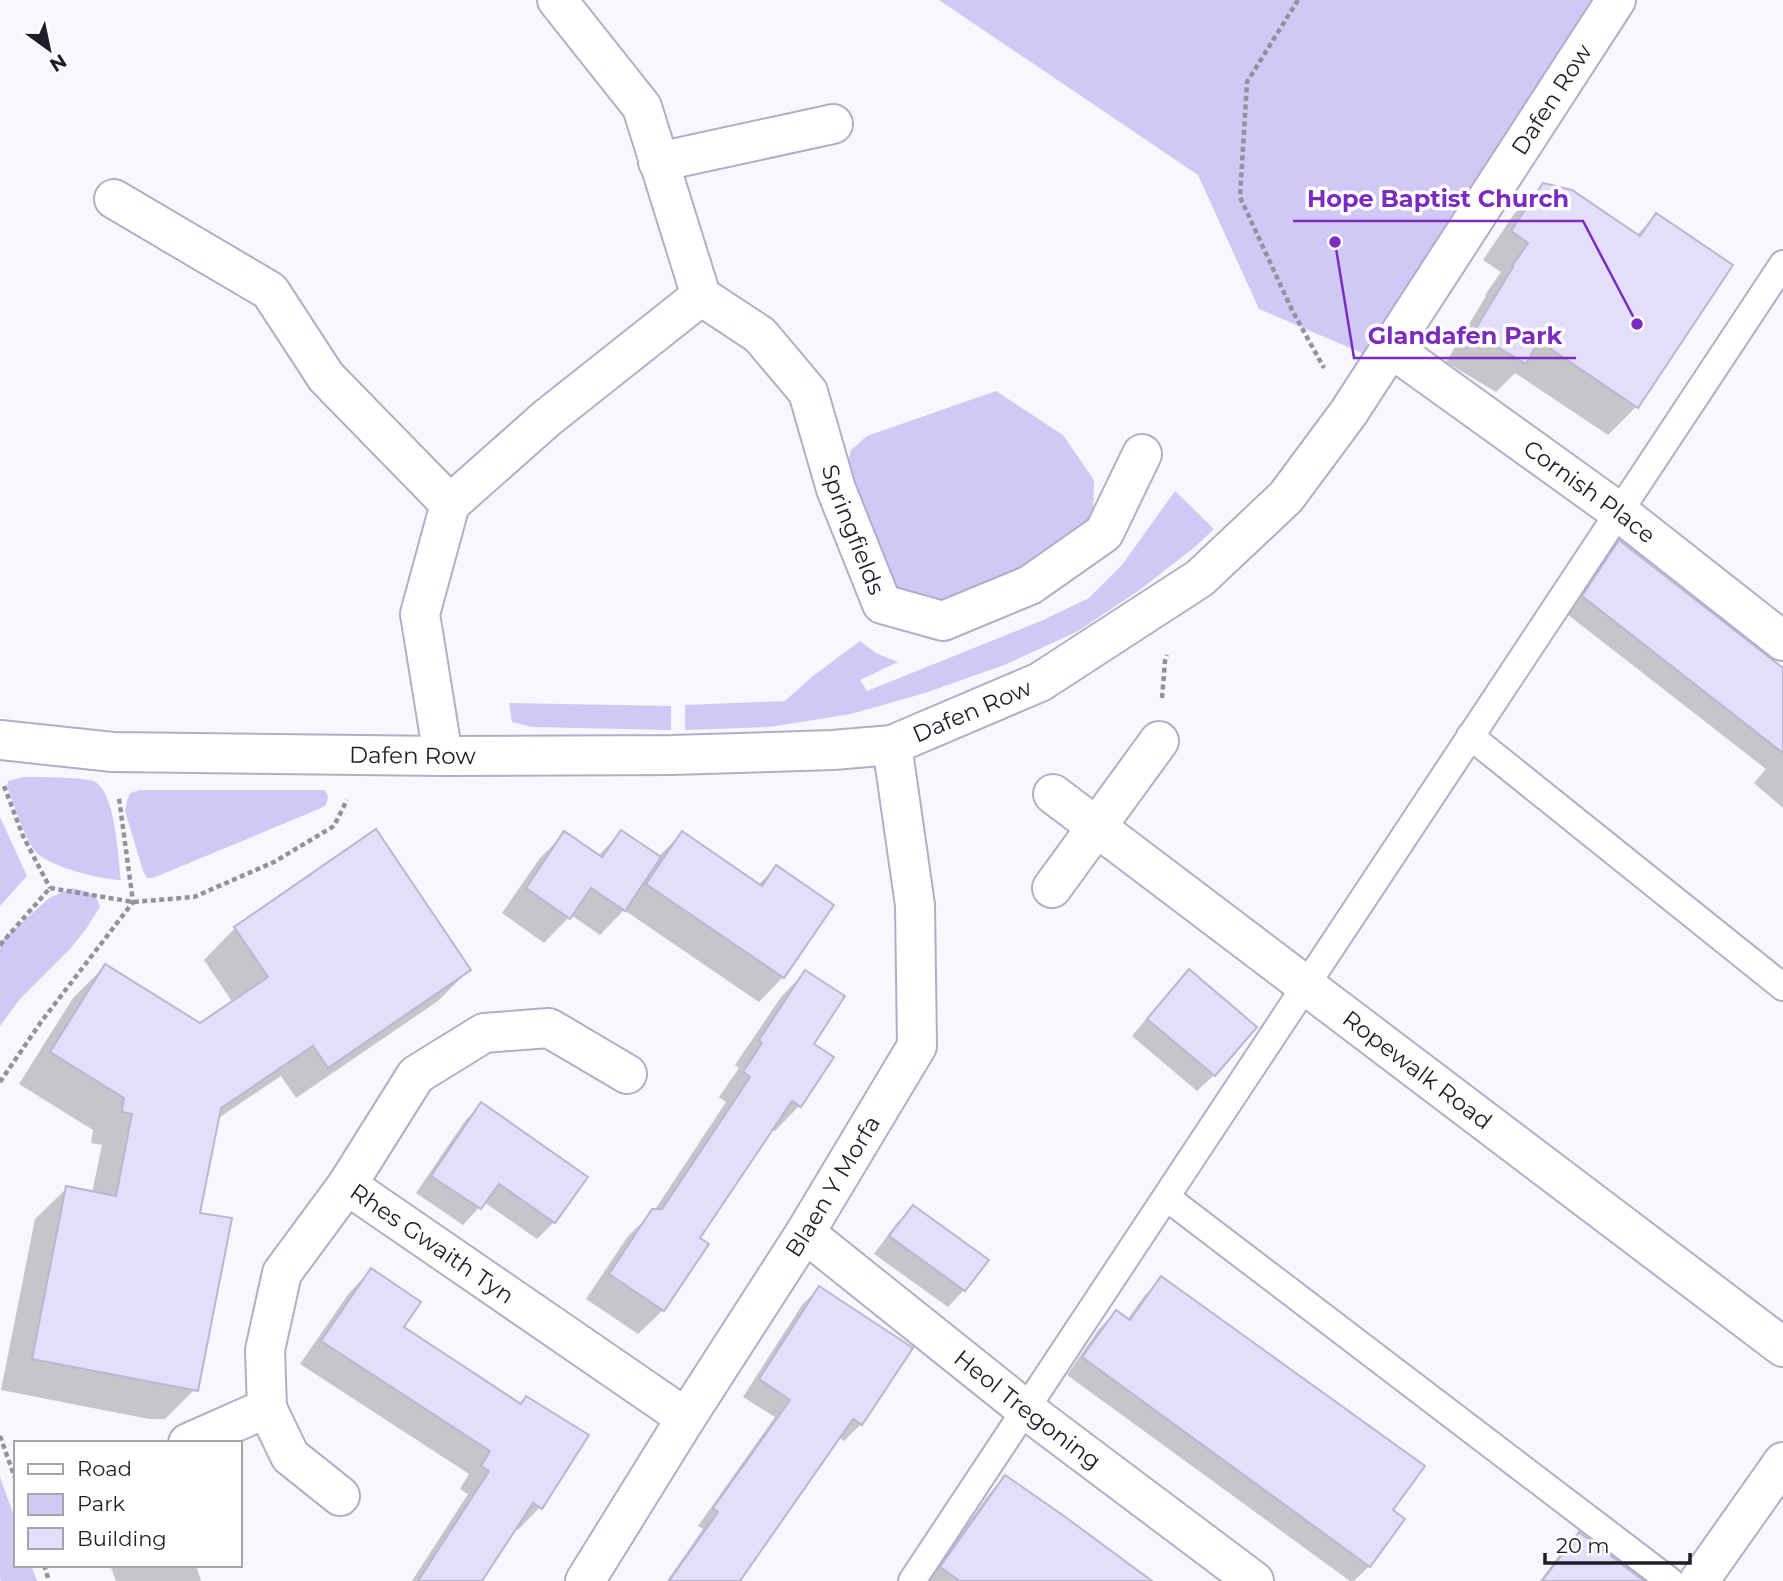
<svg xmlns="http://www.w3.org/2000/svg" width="1783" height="1581" viewBox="0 0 1783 1581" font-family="Montserrat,sans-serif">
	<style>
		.green { fill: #d1c8f6 }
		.shadow { fill: #0003 }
		.building { fill: #e3defa; stroke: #bbb6d1; stroke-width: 2 }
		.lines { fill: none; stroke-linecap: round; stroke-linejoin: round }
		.service-casing { stroke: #b3adc8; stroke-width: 30 }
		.minor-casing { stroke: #b3adc8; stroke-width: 42 }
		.path { stroke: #939199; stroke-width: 4.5; stroke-dasharray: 5 3.5; stroke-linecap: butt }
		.service { stroke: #fff; stroke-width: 26 }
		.minor { stroke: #fff; stroke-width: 38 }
		.labels { text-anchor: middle; stroke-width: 7; stroke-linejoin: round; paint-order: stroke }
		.street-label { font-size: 23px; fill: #1f1d27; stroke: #fff }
		.leader { fill: none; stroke: #7b2cbf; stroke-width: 2.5 }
		.callout-dot { fill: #7b2cbf; stroke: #fff; stroke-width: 2.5 }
		.callout-label { font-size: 24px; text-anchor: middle; font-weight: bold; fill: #7b2cbf; stroke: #fff; stroke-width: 7; stroke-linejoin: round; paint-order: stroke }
	</style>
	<rect width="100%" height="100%" fill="#f8f7fd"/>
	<path class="green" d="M 939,0 L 1598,0 L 1369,356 L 1259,309 L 1198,175 Z
		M 996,391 L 1063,435 L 1094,480 L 1093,519 L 1022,572 L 932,606 L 892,590 L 847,467 L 851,450 L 867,436 Z
		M 1175,491 L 1214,529 L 1196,546 L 1141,589 L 1078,631 L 1007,664 L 925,693 L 851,714 L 770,727 L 685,730 L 685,705 L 785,701 L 813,676 L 860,641 L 876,653 L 898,662 L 860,680 L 867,691 L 1041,621 L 1089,598 L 1122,565 Z
		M 509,703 L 671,706 L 671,730 L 532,727 L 512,722 Z
		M 24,777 C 37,777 86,777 95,782 C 116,794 118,857 121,880 C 102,880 46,866 35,851 C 25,838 14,804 7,787 L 8,781 Z
		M 140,790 L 325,790 L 328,797 L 326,805 L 319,809 L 153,878 L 147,878 L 143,871 L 125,811 L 127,801 L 130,793 Z
		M 0,817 L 27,876 L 0,906 Z
		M 72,888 C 86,892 97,892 100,907 L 86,929 L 70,949 L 20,999 L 0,1026 L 0,942 L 49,898 Z
		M 0,1477 L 16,1522 L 16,1565 L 31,1565 L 37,1581 L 1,1581 L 0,1579 Z"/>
	<path class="shadow" d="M 1543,185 L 1636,236 L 1656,215 L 1636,407 L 1608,435 L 1515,373 L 1496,392 L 1446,362 L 1486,296 L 1485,295 L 1501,272 L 1483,260 L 1514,214 Z
		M 1619,542 L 1783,676 L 1783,808 L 1754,783 L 1766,769 L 1567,614 L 1603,559 Z
		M 621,832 L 658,857 L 682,833 L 758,885 L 776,867 L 783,977 L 759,1002 L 624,910 L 600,935 L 571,915 L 544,943 L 502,913 L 540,858 L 565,833 L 598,856 Z
		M 235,928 L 469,970 L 438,1001 L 296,1098 L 281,1076 L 217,1119 L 198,1214 L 197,1387 L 165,1419 L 149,1419 L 1,1390 L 35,1219 L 67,1188 L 92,1193 L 102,1145 L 91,1143 L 93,1130 L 19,1084 L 73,998 L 105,966 L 200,1026 L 233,1003 L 204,960 Z
		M 805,972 L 811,1044 L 831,1057 L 799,1106 L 775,1131 L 771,1129 L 698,1239 L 663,1310 L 638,1334 L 586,1299 L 628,1236 L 654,1211 L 726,1102 L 719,1097 L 739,1068 L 735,1065 L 781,997 Z
		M 1189,972 L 1254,1027 L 1214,1075 L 1197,1091 L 1132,1036 L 1172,988 Z
		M 481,1104 L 585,1177 L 554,1222 L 537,1239 L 484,1202 L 463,1225 L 416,1193 L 465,1121 Z
		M 913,1207 L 964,1290 L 948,1307 L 874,1254 L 896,1224 Z
		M 371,1270 L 401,1328 L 519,1405 L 526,1398 L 540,1507 L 518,1530 L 514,1528 L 480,1581 L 412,1581 L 468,1494 L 460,1489 L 469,1474 L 300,1364 L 349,1293 Z
		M 1162,1279 L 1390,1511 L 1369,1566 L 1354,1581 L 1350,1581 L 1067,1375 L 1099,1329 L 1116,1312 L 1127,1320 L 1145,1295 Z
		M 819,1288 L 861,1424 L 844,1441 L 839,1437 L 738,1581 L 667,1581 L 703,1529 L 698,1526 L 775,1417 L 743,1397 L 802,1305 Z
		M 1005,1477 L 1150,1581 L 927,1581 L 989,1494 Z
		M 1579,1534 L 1623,1581 L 1540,1581 L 1563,1550 Z
		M 110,1565 L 196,1565 L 201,1581 L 116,1581 Z"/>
	<path class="building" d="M 1543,183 L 1572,190 L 1640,236 L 1656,213 L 1733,265 L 1638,408 L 1539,341 L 1526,364 L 1473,333 L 1513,267 L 1512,266 L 1528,243 L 1511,231 Z
		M 1619,540 L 1783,668 L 1783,753 L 1582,596 Z
		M 376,829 L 471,970 L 328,1068 L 313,1046 L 221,1108 L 200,1213 L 232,1218 L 198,1391 L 32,1359 L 66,1186 L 116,1196 L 132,1114 L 122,1112 L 124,1098 L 50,1052 L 105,964 L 200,1023 L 268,977 L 234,927 Z
		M 621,830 L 661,857 L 625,911 L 591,888 L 570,919 L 526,888 L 564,831 L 602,857 Z
		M 682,831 L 762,886 L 776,865 L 834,905 L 784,978 L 646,884 Z
		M 1189,969 L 1257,1027 L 1215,1076 L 1147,1019 Z
		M 805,970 L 845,996 L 814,1044 L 834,1057 L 801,1107 L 792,1101 L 700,1238 L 709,1244 L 664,1311 L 609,1274 L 652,1209 L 662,1209 L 750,1077 L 743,1072 L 762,1043 L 759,1040 Z
		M 481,1102 L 588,1177 L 555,1223 L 499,1184 L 481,1209 L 431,1176 Z
		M 913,1205 L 989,1260 L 965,1291 L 889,1236 Z
		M 371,1268 L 421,1302 L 404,1327 L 521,1404 L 526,1396 L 589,1435 L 542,1509 L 533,1503 L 482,1581 L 418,1581 L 489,1471 L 481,1466 L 490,1451 L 321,1341 Z
		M 1161,1276 L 1425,1466 L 1393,1510 L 1405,1519 L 1370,1567 L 1082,1357 L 1116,1310 L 1130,1320 Z
		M 819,1286 L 913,1348 L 862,1425 L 853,1419 L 740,1581 L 669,1581 L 718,1512 L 713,1508 L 790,1400 L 759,1379 Z
		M 1005,1475 L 1064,1516 L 1152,1581 L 960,1581 L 940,1567 Z
		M 1579,1532 L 1644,1581 L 1542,1581 Z"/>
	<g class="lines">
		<g class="service-casing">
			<path id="service" d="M 1470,736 L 1783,987
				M 1166,1197 L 1670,1581
				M 912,1581 L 1783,264"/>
		</g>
		<g class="minor-casing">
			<g id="minor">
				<path d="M 658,162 L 833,124"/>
				<path d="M 114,199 L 270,291 L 326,377 L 450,504"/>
				<path id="s1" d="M 701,296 L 760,335 L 808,392 L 836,489 L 882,604 L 943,621 L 1030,585 L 1104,533 L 1142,454"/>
				<path id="s2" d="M 1391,348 L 1619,512 L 1783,641"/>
				<path id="s3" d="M 0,740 L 113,752 L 443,756 L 672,755 L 833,750 L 892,745 L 1040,682 L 1200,578 L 1286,497 L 1349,412 L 1616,0"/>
				<path d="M 443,756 L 420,614 L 450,504 L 547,418 L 701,296 L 642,107 L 557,0"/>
				<path id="s4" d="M 1053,794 L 1783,1347"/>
				<path d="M 1052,888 L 1159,741"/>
				<path d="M 347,1185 L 416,1075 L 484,1033 L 549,1028 L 627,1074"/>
				<path id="s5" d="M 805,1233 L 1025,1409 L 1254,1581"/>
				<path d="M 188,1443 L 267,1408"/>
				<path id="s6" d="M 340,1496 L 290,1456 L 267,1408 L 265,1350 L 282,1273 L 347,1185 L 686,1418"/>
				<path id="s7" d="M 585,1581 L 686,1418 L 805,1233 L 917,1046 L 915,905 L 892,745"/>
				<path d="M 1699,1581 L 1783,1462"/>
			</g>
		</g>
		<path class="path" d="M 1298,0 L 1247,82 L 1240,197 L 1292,310 L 1324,368
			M 1162,698 L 1165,661 L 1167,655
			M 4,786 L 23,836 L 50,888
			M 50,888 L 133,902 L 194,897 L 274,862 L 334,826 L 347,800
			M 0,945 L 50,888
			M 0,1082 L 41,1022 L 133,902 L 119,798
			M 0,1436 L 16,1481
			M 44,1565 L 49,1581"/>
		<use href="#service" class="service"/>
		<use href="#minor" class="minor"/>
	</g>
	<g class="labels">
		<g class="street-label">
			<text dy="8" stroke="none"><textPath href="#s3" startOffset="1841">Dafen Row</textPath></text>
			<text dy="8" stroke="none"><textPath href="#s2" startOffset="245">Cornish Place</textPath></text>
			<text dy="8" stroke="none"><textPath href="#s1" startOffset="290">Springfields</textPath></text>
			<text dy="8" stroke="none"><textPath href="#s3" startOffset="980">Dafen Row</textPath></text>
			<text dy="8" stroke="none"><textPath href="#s3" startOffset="413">Dafen Row</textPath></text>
			<text dy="8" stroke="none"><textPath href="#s4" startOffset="457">Ropewalk Road</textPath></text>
			<text dy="8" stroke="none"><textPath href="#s7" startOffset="466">Blaen Y Morfa</textPath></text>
			<text dy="8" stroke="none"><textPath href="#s6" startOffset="467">Rhes Gwaith Tyn</textPath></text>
			<text dy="8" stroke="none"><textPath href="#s5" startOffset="284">Heol Tregoning</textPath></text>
		</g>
	</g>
	<path class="leader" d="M1637 324L1583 221H1293M1335 242L1354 358H1576"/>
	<g class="callout-dot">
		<circle cx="1637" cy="324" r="7"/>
		<circle cx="1335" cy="242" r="7"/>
	</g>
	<g class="callout-label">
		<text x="1438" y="207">Hope Baptist Church</text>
		<text x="1465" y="344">Glandafen Park</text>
	</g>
	<rect x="14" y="1441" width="228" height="126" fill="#ffffff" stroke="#a5a5a9" stroke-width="2"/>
	<rect x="28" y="1464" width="35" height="10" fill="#ffffff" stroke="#a5a5a9" stroke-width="2"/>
	<text x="77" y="1476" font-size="21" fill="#1f1d27">Road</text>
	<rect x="28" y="1494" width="35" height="21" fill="#d1c8f6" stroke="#a5a5a9" stroke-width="2"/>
	<text x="77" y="1511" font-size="21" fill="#1f1d27">Park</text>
	<rect x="28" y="1528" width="35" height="21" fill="#e3defa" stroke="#a5a5a9" stroke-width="2"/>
	<text x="77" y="1546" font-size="21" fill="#1f1d27">Building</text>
	<g transform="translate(49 49) rotate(147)" stroke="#ffffff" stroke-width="5" paint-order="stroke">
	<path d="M0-5L12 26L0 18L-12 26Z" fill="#1f1d27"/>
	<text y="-10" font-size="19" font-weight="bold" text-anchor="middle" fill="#1f1d27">N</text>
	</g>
	<path d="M1545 1553v10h145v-10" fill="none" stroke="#1f1d27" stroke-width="3.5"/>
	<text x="1556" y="1553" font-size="21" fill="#1f1d27" stroke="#ffffff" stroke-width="5" paint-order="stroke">20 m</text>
</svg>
